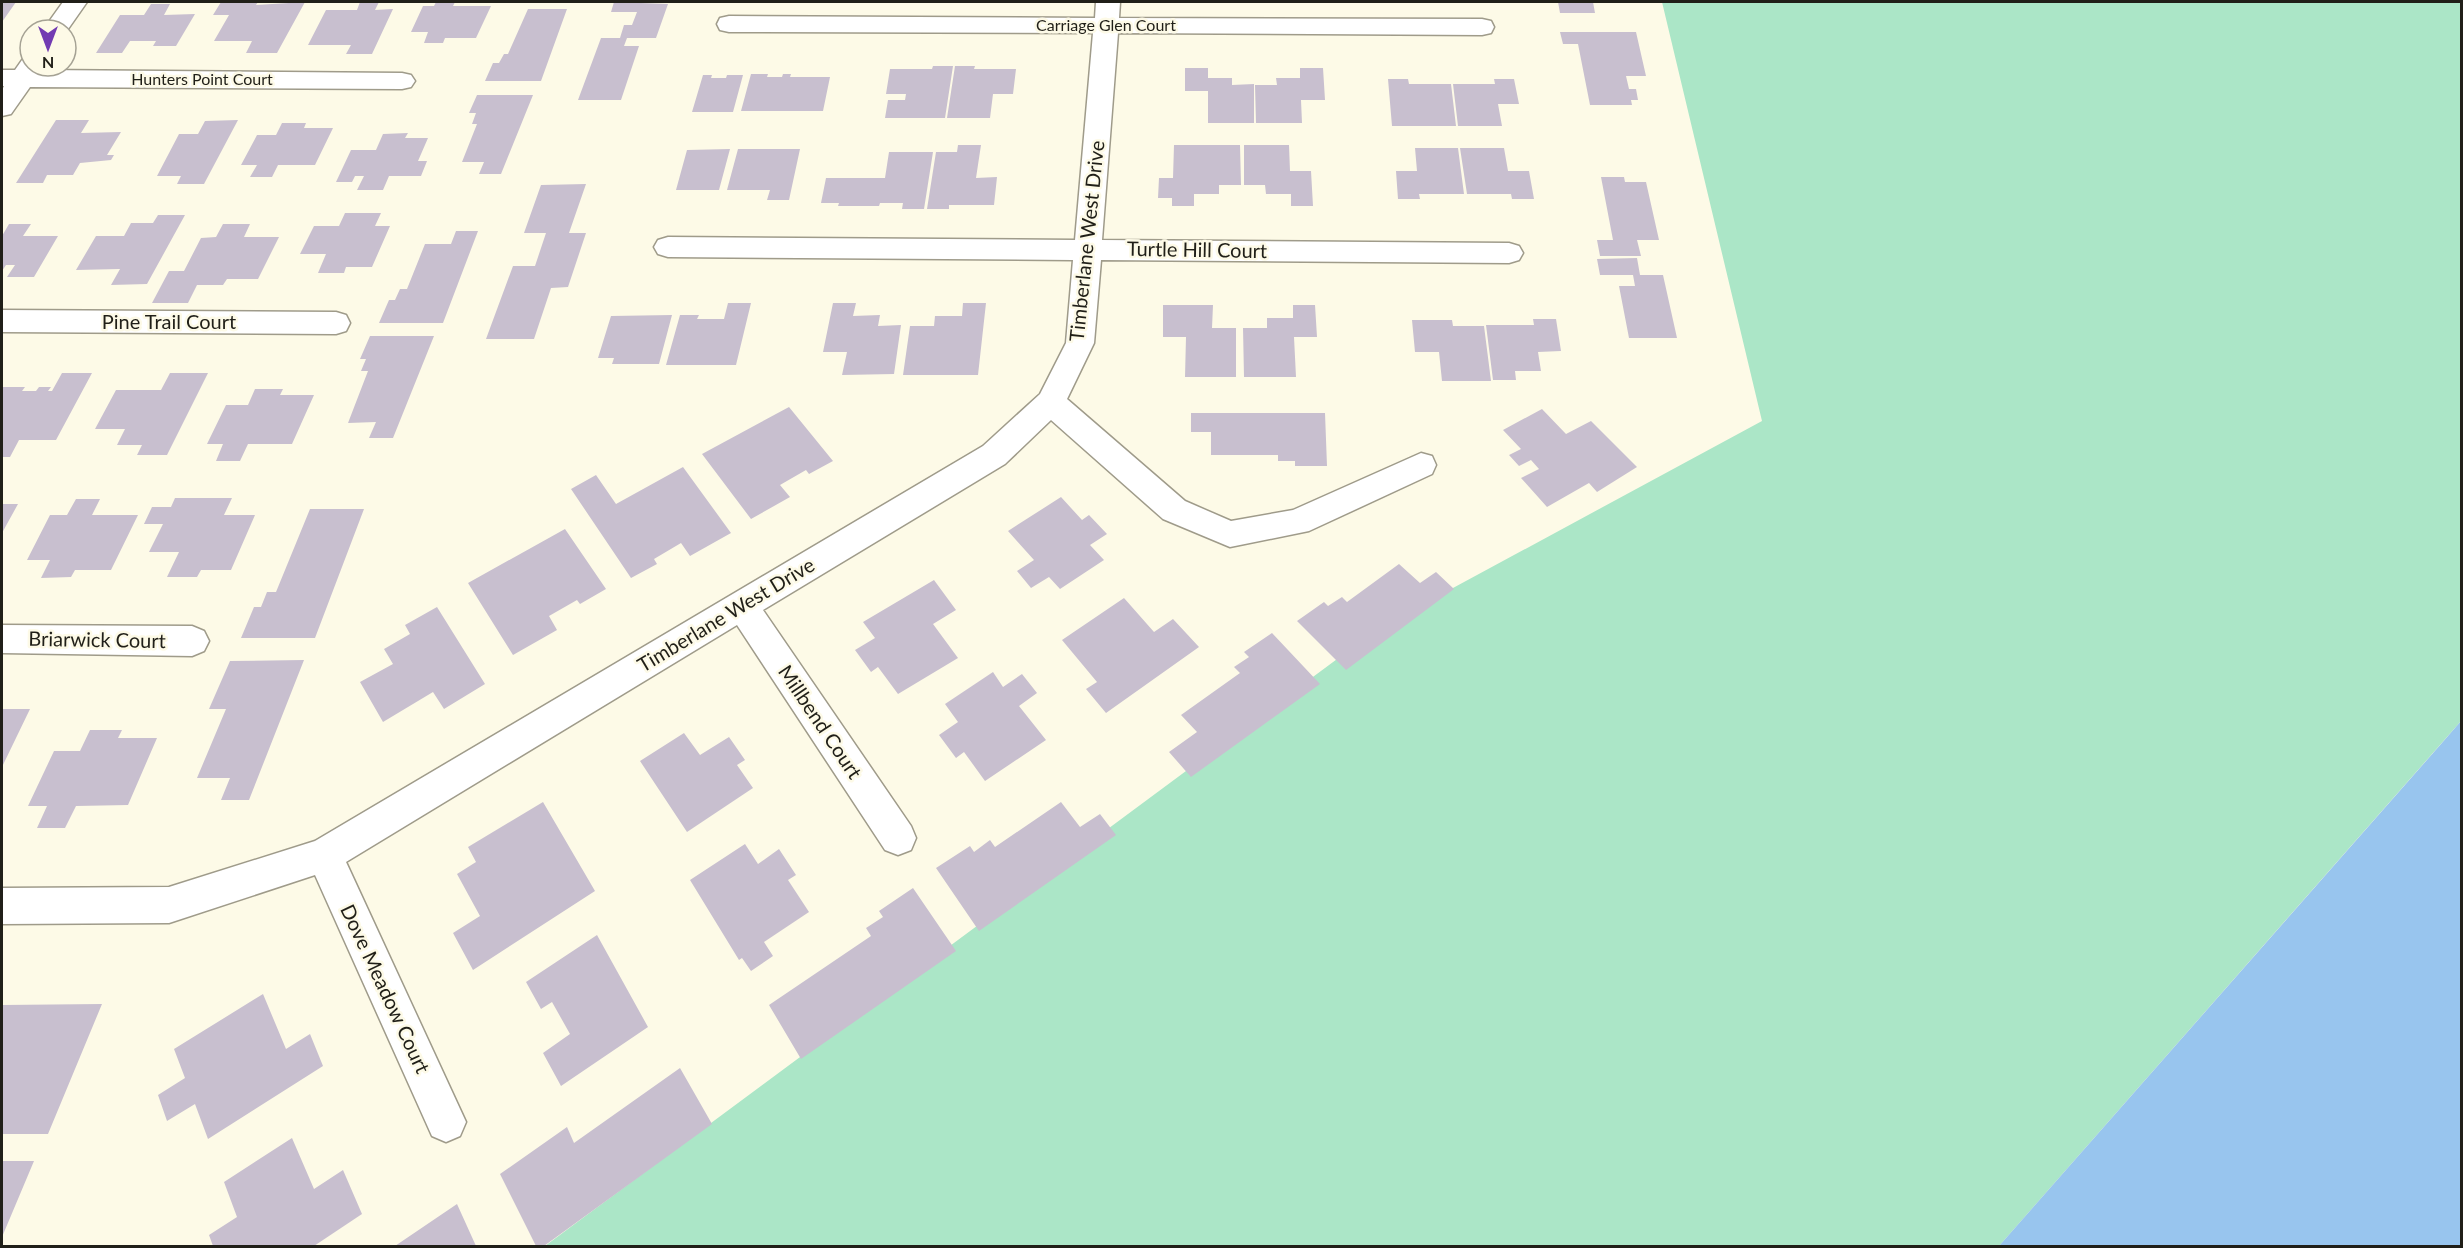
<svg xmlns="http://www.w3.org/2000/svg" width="2463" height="1248" viewBox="0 0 2463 1248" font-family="Lato,sans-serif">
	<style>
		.green { fill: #abe6c7 }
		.water { fill: #98c5ee }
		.building { fill: #c8bfcf }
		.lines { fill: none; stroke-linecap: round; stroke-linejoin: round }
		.minor-casing { stroke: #9f9b8a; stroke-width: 3 }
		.minor { fill: #fff; fill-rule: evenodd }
		.labels { text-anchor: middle; stroke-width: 5; stroke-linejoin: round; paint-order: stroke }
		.far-street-label { font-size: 16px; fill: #201f18; stroke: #fdfae7 }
		.street-label { font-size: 20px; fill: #201f18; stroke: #fdfae7 }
	</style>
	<rect width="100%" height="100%" fill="#fdfae7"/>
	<path class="green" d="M 1662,2 L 2461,2 L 2461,721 L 1999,1246 L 545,1246 L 1379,628 L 1762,421 Z"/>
	<path class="water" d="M 2461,721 L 2461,1246 L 1999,1246 L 2441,744 Z"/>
	<path class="building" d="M 2,2 L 16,2 L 2,22 Z
		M 221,2 L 258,2 L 256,5 L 305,2 L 277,53 L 246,53 L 252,41 L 214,41 L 229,15 L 213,15 Z
		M 360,2 L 379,2 L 375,10 L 393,9 L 372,54 L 346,54 L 351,45 L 308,45 L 326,10 L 357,10 Z
		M 436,2 L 455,2 L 453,6 L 491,6 L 476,38 L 445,38 L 443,43 L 424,43 L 428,32 L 411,32 L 423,6 L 434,6 Z
		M 614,2 L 668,4 L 656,38 L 627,38 L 624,46 L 639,46 L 621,100 L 578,100 L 601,38 L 620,38 L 624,25 L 632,25 L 637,12 L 611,12 Z
		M 1558,2 L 1593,2 L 1595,13 L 1560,13 Z
		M 151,4 L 170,4 L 164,15 L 195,14 L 176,46 L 153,46 L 156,41 L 130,41 L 122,53 L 96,53 L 120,15 L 144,15 Z
		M 528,9 L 567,9 L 541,81 L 485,81 L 493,63 L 499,63 L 504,54 L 508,54 Z
		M 1560,32 L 1636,32 L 1646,76 L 1626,76 L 1629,89 L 1636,89 L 1638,100 L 1631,100 L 1632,105 L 1590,105 L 1578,44 L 1563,44 Z
		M 933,66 L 953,66 L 945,118 L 885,118 L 888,100 L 905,100 L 906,94 L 886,94 L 890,69 L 932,69 Z
		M 955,66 L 975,66 L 974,69 L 1016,69 L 1013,94 L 993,94 L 990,118 L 947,118 Z
		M 1185,68 L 1208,68 L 1208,78 L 1232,78 L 1232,85 L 1254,84 L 1254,123 L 1208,123 L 1208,91 L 1185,91 Z
		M 1300,68 L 1323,68 L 1325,100 L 1301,100 L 1302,123 L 1256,123 L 1255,85 L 1277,85 L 1276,78 L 1300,78 Z
		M 751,74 L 768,74 L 767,77 L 782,77 L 783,74 L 791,74 L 790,77 L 830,77 L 823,111 L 741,111 Z
		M 703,75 L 712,75 L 711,78 L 726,78 L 727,75 L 743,75 L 733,112 L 692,112 Z
		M 1388,79 L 1408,79 L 1409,84 L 1451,84 L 1456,126 L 1392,126 Z
		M 1494,79 L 1514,79 L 1519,104 L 1498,104 L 1502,126 L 1458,126 L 1453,84 L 1495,84 Z
		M 477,95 L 533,95 L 501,174 L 479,174 L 484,162 L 462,162 L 477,124 L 472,124 L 476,113 L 469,113 Z
		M 56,120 L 89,120 L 81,133 L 121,132 L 107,155 L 114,155 L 111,160 L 80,163 L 73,175 L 47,175 L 43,183 L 16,183 Z
		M 238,120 L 204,184 L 177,184 L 181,176 L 157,176 L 179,134 L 198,134 L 205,121 Z
		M 282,123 L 306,123 L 304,128 L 333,128 L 315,165 L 278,165 L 272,177 L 250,177 L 257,165 L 241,165 L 257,135 L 276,135 Z
		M 408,133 L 405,138 L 428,138 L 418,161 L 427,161 L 421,176 L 389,176 L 383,190 L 357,190 L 364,176 L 355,176 L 352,182 L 336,182 L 351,150 L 376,150 L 383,134 Z
		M 958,145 L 981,145 L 976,178 L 997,177 L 994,205 L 949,205 L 949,209 L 927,209 L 936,152 L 957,152 Z
		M 1174,145 L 1240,145 L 1241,185 L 1219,185 L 1219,194 L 1194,194 L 1194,206 L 1172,206 L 1172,198 L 1158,198 L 1159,178 L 1173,178 Z
		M 1244,145 L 1289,145 L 1290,171 L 1311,171 L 1313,206 L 1291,206 L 1291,194 L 1266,194 L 1265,185 L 1244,185 Z
		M 1415,148 L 1458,148 L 1464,194 L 1419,194 L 1420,199 L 1398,199 L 1396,171 L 1417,171 Z
		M 1460,148 L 1504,148 L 1508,171 L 1529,171 L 1534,199 L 1512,199 L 1511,194 L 1467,194 Z
		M 730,149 L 719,190 L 676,190 L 687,150 Z
		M 738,149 L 800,149 L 789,200 L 767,200 L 770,190 L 727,190 Z
		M 889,152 L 933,152 L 924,209 L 902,209 L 903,203 L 880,203 L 879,206 L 838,206 L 839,203 L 821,203 L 826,178 L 885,178 Z
		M 1601,177 L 1624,177 L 1625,182 L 1646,182 L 1659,240 L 1637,240 L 1641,256 L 1600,256 L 1597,240 L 1613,240 Z
		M 586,184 L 569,233 L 586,233 L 568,287 L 551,288 L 534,339 L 486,339 L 513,266 L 535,266 L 546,233 L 524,233 L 541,185 Z
		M 345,213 L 381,213 L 375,226 L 390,226 L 372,267 L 346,267 L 344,273 L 318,273 L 326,254 L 300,254 L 314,226 L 339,226 Z
		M 158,215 L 185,215 L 147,284 L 111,285 L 120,269 L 76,270 L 96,236 L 124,236 L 131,223 L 153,223 Z
		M 9,224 L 31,224 L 23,236 L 58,236 L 34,277 L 7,277 L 15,265 L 6,265 L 2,271 L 2,236 Z
		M 223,224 L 250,224 L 244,237 L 279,237 L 258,279 L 227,279 L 223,285 L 197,285 L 188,303 L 152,303 L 169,271 L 184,271 L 201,238 L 216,237 Z
		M 456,231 L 478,231 L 443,323 L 379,323 L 389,300 L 395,300 L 400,289 L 407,289 L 425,244 L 451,244 Z
		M 1637,258 L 1640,275 L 1663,275 L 1677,338 L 1629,338 L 1619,286 L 1635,286 L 1633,275 L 1600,275 L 1597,259 Z
		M 728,303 L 751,303 L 736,365 L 666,365 L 680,315 L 699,315 L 697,319 L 724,319 Z
		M 833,303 L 856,303 L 853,316 L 880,315 L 878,326 L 901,325 L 894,374 L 842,375 L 847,352 L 823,352 Z
		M 963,303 L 986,303 L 978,375 L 903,375 L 910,326 L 934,326 L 935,316 L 962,316 Z
		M 1163,305 L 1213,305 L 1212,328 L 1236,328 L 1236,377 L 1185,377 L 1186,337 L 1163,337 Z
		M 1293,305 L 1315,305 L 1317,337 L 1294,337 L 1296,377 L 1244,377 L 1243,328 L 1267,328 L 1267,318 L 1293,318 Z
		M 672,315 L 659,364 L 612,364 L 614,358 L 598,358 L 611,316 Z
		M 1533,319 L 1556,319 L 1561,351 L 1538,352 L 1541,371 L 1515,371 L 1516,380 L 1493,380 L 1486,325 L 1534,325 Z
		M 1412,320 L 1452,320 L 1453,326 L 1484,326 L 1491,381 L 1442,381 L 1439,352 L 1415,352 Z
		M 370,336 L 434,336 L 393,438 L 369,438 L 376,422 L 348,423 L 368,371 L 361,371 L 366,359 L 360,359 Z
		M 62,373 L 92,373 L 56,440 L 19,440 L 10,457 L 2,457 L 2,387 L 25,387 L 22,391 L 36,391 L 39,387 L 51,387 L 48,391 L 52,391 Z
		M 170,373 L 208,373 L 167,455 L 137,455 L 142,445 L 117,445 L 125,429 L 95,429 L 116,390 L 161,390 Z
		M 255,389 L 283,389 L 280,395 L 314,395 L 292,444 L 248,444 L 240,461 L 216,461 L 223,444 L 207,444 L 226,405 L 248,405 Z
		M 789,407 L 833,461 L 809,474 L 806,470 L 780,485 L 790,497 L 751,519 L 702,454 Z
		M 1542,409 L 1566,434 L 1591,421 L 1637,467 L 1597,492 L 1589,483 L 1547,507 L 1521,478 L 1539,469 L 1531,460 L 1519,466 L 1509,455 L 1521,449 L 1503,430 Z
		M 1191,413 L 1325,413 L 1327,466 L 1295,466 L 1295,461 L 1278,461 L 1278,455 L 1211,455 L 1211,432 L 1191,432 Z
		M 683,467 L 731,533 L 690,556 L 681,543 L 654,559 L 657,564 L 631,578 L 571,489 L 596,475 L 616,504 Z
		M 1061,497 L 1082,520 L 1089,515 L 1107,534 L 1090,545 L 1104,560 L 1060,589 L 1049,577 L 1031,588 L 1017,571 L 1034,560 L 1008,531 Z
		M 175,498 L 232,498 L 224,515 L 255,515 L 231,570 L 201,570 L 197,577 L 167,577 L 179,552 L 149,552 L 163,524 L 144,524 L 152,507 L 171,507 Z
		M 76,499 L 100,499 L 92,515 L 138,515 L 111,570 L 75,570 L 71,577 L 41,578 L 50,560 L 27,560 L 50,515 L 67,515 Z
		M 2,504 L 18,504 L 2,533 Z
		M 310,509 L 364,509 L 315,638 L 241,638 L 254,607 L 261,607 L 267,592 L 276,592 Z
		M 565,529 L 606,589 L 580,604 L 577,600 L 549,616 L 557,630 L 513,655 L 468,583 Z
		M 1399,564 L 1420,583 L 1436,572 L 1454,589 L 1346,670 L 1297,621 L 1324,602 L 1328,606 L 1342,597 L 1347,602 Z
		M 934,580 L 956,610 L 933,624 L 958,658 L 898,694 L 878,667 L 871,672 L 855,650 L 875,638 L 863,622 Z
		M 1124,598 L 1154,632 L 1173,619 L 1199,647 L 1106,713 L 1086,689 L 1097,682 L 1062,640 Z
		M 437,607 L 485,684 L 444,709 L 433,692 L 383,722 L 360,682 L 393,664 L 384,649 L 410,634 L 405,625 Z
		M 1272,633 L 1320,684 L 1191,777 L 1169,752 L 1197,732 L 1181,715 L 1240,673 L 1234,667 L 1249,657 L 1244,652 Z
		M 304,660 L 249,800 L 221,800 L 230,778 L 197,778 L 226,709 L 209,709 L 230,661 Z
		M 993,672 L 1003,687 L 1022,674 L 1037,693 L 1019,706 L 1046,740 L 985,781 L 964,752 L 956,758 L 939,735 L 958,722 L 945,704 Z
		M 2,709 L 30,709 L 2,767 Z
		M 90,730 L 122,730 L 118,738 L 157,738 L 128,805 L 76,806 L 65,828 L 37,828 L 47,806 L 28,806 L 54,751 L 80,751 Z
		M 684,733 L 700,755 L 729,737 L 745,760 L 737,765 L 753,788 L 687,832 L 640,761 Z
		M 543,802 L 595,891 L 473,970 L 453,933 L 480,916 L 457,874 L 476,862 L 468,847 Z
		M 1061,802 L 1080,827 L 1100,814 L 1116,835 L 979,931 L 936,868 L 970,846 L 974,852 L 990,840 L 995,847 Z
		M 745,844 L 758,864 L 779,849 L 796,875 L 788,880 L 809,912 L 764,942 L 773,956 L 751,971 L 742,958 L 739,960 L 690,880 Z
		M 913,888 L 956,951 L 801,1059 L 769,1005 L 871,936 L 866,928 L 883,917 L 879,911 Z
		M 597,935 L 648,1027 L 561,1086 L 543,1053 L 570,1034 L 552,1002 L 541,1009 L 526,982 Z
		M 263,994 L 286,1049 L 310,1034 L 323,1066 L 208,1139 L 195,1104 L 167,1121 L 158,1095 L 185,1078 L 174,1049 Z
		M 102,1004 L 48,1134 L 2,1134 L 2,1005 Z
		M 680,1068 L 712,1124 L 544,1246 L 536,1246 L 500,1174 L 567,1127 L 574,1143 Z
		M 292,1138 L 314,1189 L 343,1170 L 362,1214 L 314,1246 L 213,1246 L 209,1235 L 237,1217 L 224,1182 Z
		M 2,1161 L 34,1161 L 2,1237 Z
		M 457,1204 L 476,1246 L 395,1246 Z"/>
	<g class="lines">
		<g class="minor-casing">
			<path id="minor" d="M 63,2 L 87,2 L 66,32 L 66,30 L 43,30 Z
				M 1096,2 L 1120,2 L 1119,18 L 1482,19 L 1491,21 L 1494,27 L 1491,33 L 1482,35 L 1118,33 L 1102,240 L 1509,243 L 1519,246 L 1523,253 L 1519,260 L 1509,263 L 1101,260 L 1094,343 L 1067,399 L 1185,501 L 1231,521 L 1293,510 L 1421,453 L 1432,456 L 1436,465 L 1432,474 L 1309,531 L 1230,547 L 1163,519 L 1051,420 L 1005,464 L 763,610 L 911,826 L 916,838 L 911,850 L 898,855 L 885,850 L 737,625 L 346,862 L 466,1122 L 460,1136 L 446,1142 L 432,1136 L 315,875 L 169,923 L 2,924 L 2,888 L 169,887 L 315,841 L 983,446 L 1040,394 L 1066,343 L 1073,260 L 668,257 L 658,254 L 654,247 L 658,240 L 668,237 L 1075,240 L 1093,33 L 729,32 L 720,30 L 717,24 L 720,18 L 729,16 L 1095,18 Z
				M 30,58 L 30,66 L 44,66 L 41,70 L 402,73 L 411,75 L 415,81 L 411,87 L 402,89 L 30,87 L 11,114 L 2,116 L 2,90 L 4,86 L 2,86 L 2,70 L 15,70 L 22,60 Z
				M 2,310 L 336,312 L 346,315 L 350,323 L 346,331 L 336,334 L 2,332 Z
				M 2,625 L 192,626 L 204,631 L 209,641 L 204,651 L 192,656 L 2,653 Z"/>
		</g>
		<use href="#minor" class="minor"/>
	</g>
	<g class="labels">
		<g class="far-street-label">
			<text x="1106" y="31">Carriage Glen Court</text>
			<text x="202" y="85">Hunters Point Court</text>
		</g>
		<g class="street-label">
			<text transform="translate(1087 241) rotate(-84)" y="7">Timberlane West Drive</text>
			<text transform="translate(1197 250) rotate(1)" y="7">Turtle Hill Court</text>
			<text x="169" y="329">Pine Trail Court</text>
			<text transform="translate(726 615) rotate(-31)" y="7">Timberlane West Drive</text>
			<text transform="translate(97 640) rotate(1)" y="7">Briarwick Court</text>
			<text transform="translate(820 722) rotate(56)" y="7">Millbend Court</text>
			<text transform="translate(385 989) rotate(65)" y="7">Dove Meadow Court</text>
		</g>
	</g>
	<rect width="2463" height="1248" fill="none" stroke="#201f18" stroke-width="6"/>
	<g transform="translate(48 48) rotate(180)"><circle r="28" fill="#fdfae7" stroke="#a5a294" stroke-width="1.5"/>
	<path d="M0-4.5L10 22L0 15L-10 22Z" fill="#723bb2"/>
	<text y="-9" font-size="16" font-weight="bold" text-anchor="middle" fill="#201f18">N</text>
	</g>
</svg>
